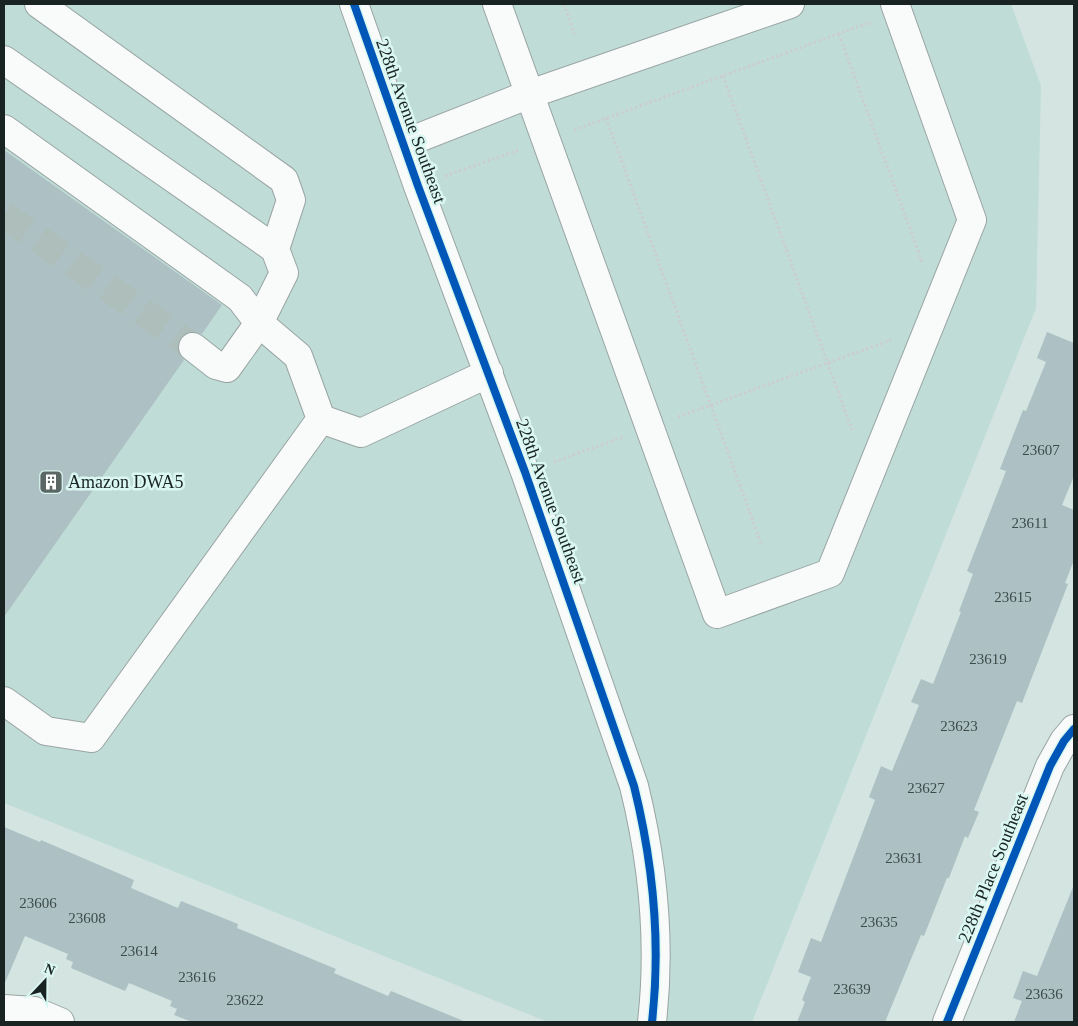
<svg xmlns="http://www.w3.org/2000/svg" width="1078" height="1026" viewBox="0 0 1078 1026" font-family="Georgia,serif">
	<style>
		.built { fill: #c0dcd7 }
		.building { fill: #adc1c4 }
		.lines { fill: none; stroke-linecap: round; stroke-linejoin: round }
		.minor-tunnel { stroke: #aebebb; stroke-width: 28; stroke-dasharray: 28 14; stroke-linecap: butt }
		.minor-casing { stroke: #99a5a3; stroke-width: 30 }
		.path { stroke: #cacfce; stroke-width: 3; stroke-dasharray: 2.5 2.5; stroke-linecap: butt }
		.minor { stroke: #f8fbfa; stroke-width: 28 }
		.cycleway-casing { stroke: #daf7f2; stroke-width: 11 }
		.cycleway { stroke: #0057b8; stroke-width: 8 }
		.labels { text-anchor: middle; stroke-width: 5; stroke-linejoin: round; paint-order: stroke }
		.number-label { font-size: 15px; fill: #3e4b4a }
		.street-label { font-size: 18px; fill: #192422; stroke: #daf7f2 }
		.poi-label { font-size: 18px; fill: #192422; stroke: #daf7f2; text-anchor: start }
	</style>
	<rect width="100%" height="100%" fill="#d3e4e1"/>
	<path class="built" d="M 4,4 L 1011,4 L 1041,86 L 1036,308 L 752,1022 L 548,1022 L 4,803 Z"/>
	<path class="building" d="M 4,150 L 222,305 L 202,334 L 195,332 L 188,332 L 180,338 L 178,345 L 178,352 L 184,360 L 4,617 Z
		M 1047,332 L 1074,343 L 1074,476 L 1062,505 L 1074,510 L 1074,560 L 1065,583 L 1068,584 L 1022,703 L 1017,701 L 974,810 L 979,812 L 968,838 L 965,836 L 949,878 L 947,878 L 924,936 L 921,935 L 885,1022 L 797,1022 L 805,1002 L 802,1000 L 811,977 L 798,972 L 811,938 L 821,942 L 875,800 L 869,797 L 881,766 L 892,771 L 919,705 L 911,702 L 921,679 L 933,684 L 961,612 L 959,611 L 973,574 L 967,571 L 1006,471 L 1000,469 L 1023,410 L 1026,411 L 1046,362 L 1037,358 Z
		M 4,827 L 40,842 L 41,840 L 134,880 L 131,888 L 178,908 L 181,901 L 238,924 L 237,928 L 336,969 L 334,973 L 388,996 L 391,991 L 466,1022 L 192,1022 L 174,1015 L 177,1009 L 170,1006 L 172,1001 L 129,983 L 125,991 L 71,968 L 73,962 L 66,959 L 68,954 L 25,936 L 4,985 Z
		M 1073,887 L 1074,887 L 1074,1022 L 1014,1022 L 1022,1001 L 1013,998 L 1023,971 L 1037,976 Z"/>
	<g class="lines">
		<path class="minor-tunnel" d="M 4,215 L 193,347"/>
		<g class="minor-casing">
			<path id="minor" d="M 39,4 L 284,180 L 291,200 L 275,249
				M 354,4 L 418,186 L 525,472 L 634,786 C 653,863 661,943 652,1022
				M 497,4 L 717,614 L 830,573 L 972,220 L 895,4
				M 4,60 L 275,249 L 284,273 L 259,323 L 227,368 L 216,365 L 193,347
				M 4,129 L 240,298 L 259,323 L 298,356 L 321,419 L 361,433 L 489,373
				M 403,144 L 530,94 L 790,4
				M 4,701 L 46,731 L 91,738 L 321,419
				M 4,1009 L 34,1011 L 60,1022
				M 947,1022 L 1050,766 L 1064,741 L 1074,729"/>
		</g>
		<path class="path" d="M 564,4 L 574,34
			M 839,34 L 922,262
			M 723,76 L 852,430
			M 606,118 L 762,546
			M 574,130 L 871,22
			M 445,176 L 519,150
			M 678,417 L 891,340
			M 554,462 L 623,437"/>
		<use href="#minor" class="minor"/>
		<g class="cycleway-casing">
			<path id="cycleway" d="M 354,4 L 418,186 L 525,472 L 634,786 C 653,863 661,943 652,1022
				M 947,1022 L 1050,766 L 1064,741 L 1074,729"/>
		</g>
		<use href="#cycleway" class="cycleway"/>
	</g>
	<defs>
		<g id="building-square" transform="scale(1.25)"><rect x="-9" y="-9" width="18" height="18" rx="4" fill="#5a6765" stroke="#daf7f2"/><path d="M-4-6H4V6H1V3H-1V6H-4ZM-2.5-4.3h1.7v1.8h-1.7ZM.8-4.3h1.7v1.8H.8ZM-2.5-1h1.7V.8h-1.7ZM.8-1h1.7V.8H.8Z" fill="#fff"/></g>
	</defs>
	<g fill-rule="evenodd">
		<use href="#building-square" x="51" y="482"/>
	</g>
	<g class="labels">
		<g class="number-label">
			<text x="1041" y="455">23607</text>
			<text x="1030" y="528">23611</text>
			<text x="1013" y="602">23615</text>
			<text x="988" y="664">23619</text>
			<text x="959" y="731">23623</text>
			<text x="926" y="793">23627</text>
			<text x="904" y="863">23631</text>
			<text x="38" y="908">23606</text>
			<text x="87" y="923">23608</text>
			<text x="879" y="927">23635</text>
			<text x="139" y="956">23614</text>
			<text x="197" y="982">23616</text>
			<text x="852" y="994">23639</text>
			<text x="1044" y="999">23636</text>
			<text x="245" y="1005">23622</text>
		</g>
		<g class="street-label">
			<text transform="translate(411 121) rotate(70)" y="6">228th Avenue Southeast</text>
			<text transform="translate(551 501) rotate(70)" y="6">228th Avenue Southeast</text>
			<text transform="translate(993 868) rotate(-68)" y="6">228th Place Southeast</text>
		</g>
		<g class="poi-label">
			<text x="68" y="488">Amazon DWA5</text>
		</g>
	</g>
	<rect width="1078" height="1026" fill="none" stroke="#192422" stroke-width="10"/>
	<g transform="translate(45 981) rotate(22)" stroke="#daf7f2" stroke-width="4" paint-order="stroke">
	<path d="M0-4L9 19L0 12L-9 19Z" fill="#192422"/>
	<text y="-8" font-size="14" font-weight="bold" text-anchor="middle" fill="#192422">N</text>
	</g>
</svg>
